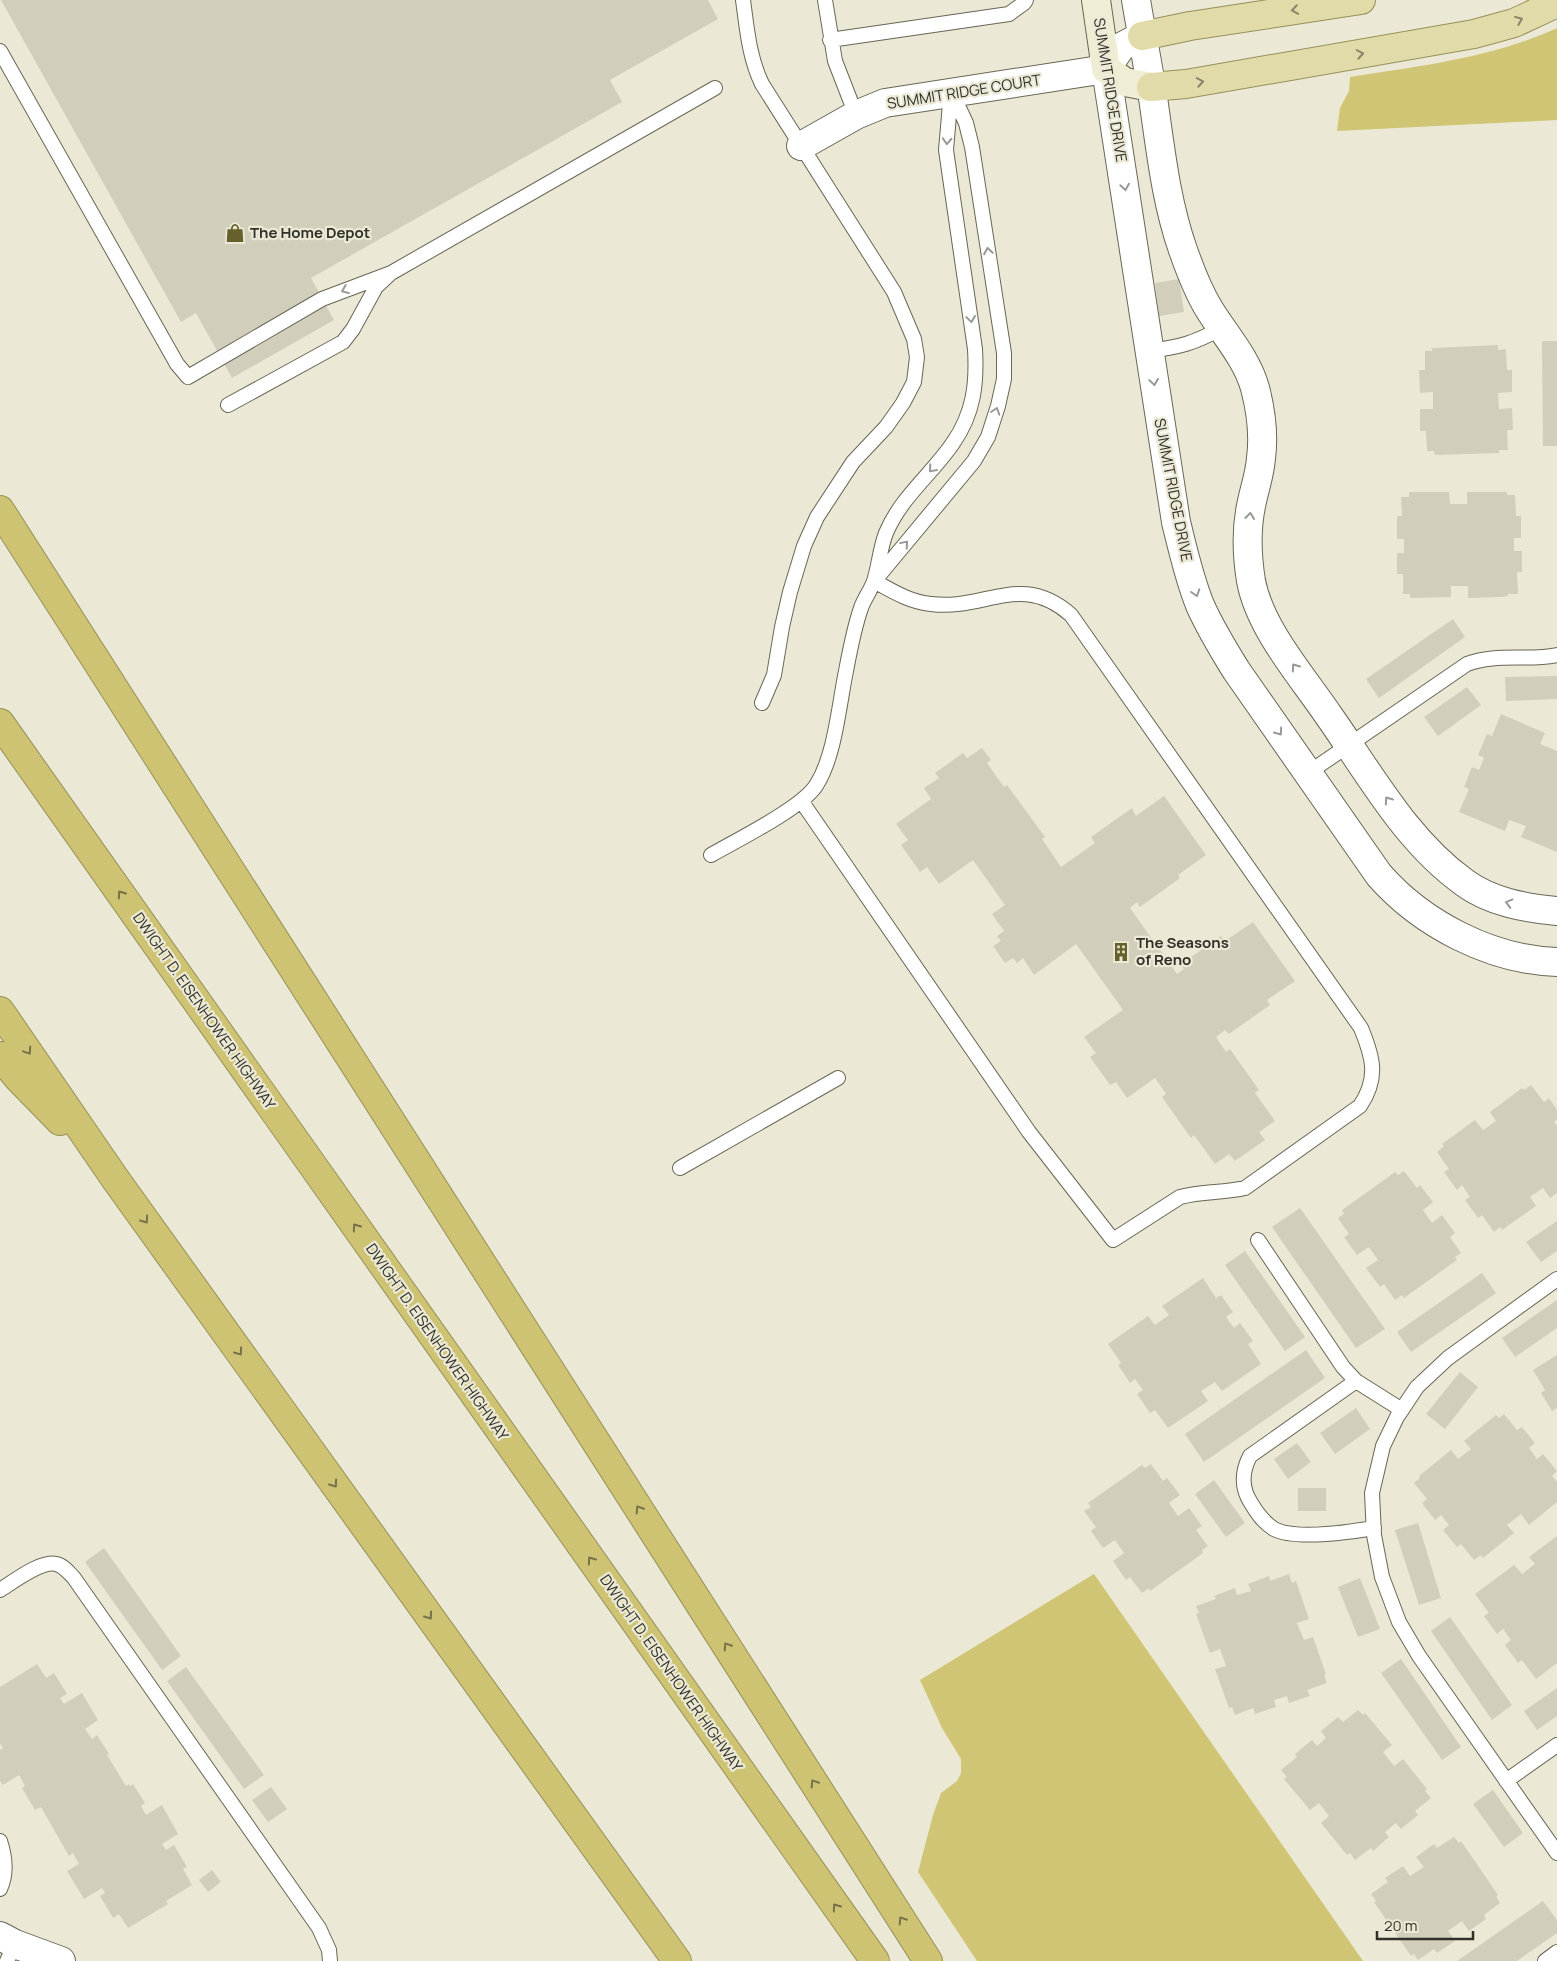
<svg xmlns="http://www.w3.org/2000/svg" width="1557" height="1961" viewBox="0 0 1557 1961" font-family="Manrope,sans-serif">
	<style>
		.green { fill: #cfc574 }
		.building { fill: #d1cfbc }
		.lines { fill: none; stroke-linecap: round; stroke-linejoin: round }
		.lane-casing { stroke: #686655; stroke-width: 16 }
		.street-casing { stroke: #686655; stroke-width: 30 }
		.secondary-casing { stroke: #686655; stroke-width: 30 }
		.primary-casing { stroke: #969058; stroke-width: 30 }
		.highway-casing { stroke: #969058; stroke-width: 30 }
		.lane { stroke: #fff; stroke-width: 14 }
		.street { stroke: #fff; stroke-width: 28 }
		.secondary { stroke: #f0edd5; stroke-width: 28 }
		.primary { stroke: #e1dbaa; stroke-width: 28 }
		.highway { stroke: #cdc372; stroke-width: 28 }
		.oneway { stroke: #888669 }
		.oneway2 { stroke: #989894 }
		.oneway3 { stroke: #777249 }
		.labels { text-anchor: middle; stroke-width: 4.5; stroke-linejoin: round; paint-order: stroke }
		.street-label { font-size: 15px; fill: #303028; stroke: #ebe9d6 }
		.poi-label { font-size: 15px; font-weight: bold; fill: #303028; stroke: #ebe9d6; text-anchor: start }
	</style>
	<rect width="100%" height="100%" fill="#ebe9d6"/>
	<path class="green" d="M 1557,28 L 1557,120 L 1337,131 L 1340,108 L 1349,91 L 1350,77 C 1421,66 1492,58 1557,28 Z
		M 1094,1574 L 1363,1961 L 977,1961 L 975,1958 L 918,1872 L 933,1815 L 941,1793 L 957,1781 L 961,1773 L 961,1759 L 942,1728 L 920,1680 Z"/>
	<path class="building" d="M 1,0 L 708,0 L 718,19 L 610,80 L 622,102 L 311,278 L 334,320 L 232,378 L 196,313 L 181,322 Z
		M 1179,279 L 1184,312 L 1159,316 L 1155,283 Z
		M 1542,341 L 1557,341 L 1557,446 L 1543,446 Z
		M 1498,345 L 1498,350 L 1506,349 L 1507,370 L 1512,370 L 1512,392 L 1498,393 L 1499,409 L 1512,408 L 1513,430 L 1507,430 L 1508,450 L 1499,450 L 1499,453 L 1435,455 L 1434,451 L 1427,451 L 1426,431 L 1420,431 L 1420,409 L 1433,409 L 1433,392 L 1420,393 L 1419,370 L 1425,370 L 1425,351 L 1432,351 L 1432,348 Z
		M 1409,492 L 1449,492 L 1450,504 L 1467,504 L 1467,492 L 1507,492 L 1507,495 L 1515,495 L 1516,516 L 1521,516 L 1521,538 L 1514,538 L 1514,551 L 1522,551 L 1522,572 L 1517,572 L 1518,594 L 1508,594 L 1508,596 L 1500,597 L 1468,598 L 1468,586 L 1451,586 L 1451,597 L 1410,598 L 1410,594 L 1403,594 L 1403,574 L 1397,574 L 1397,553 L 1404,553 L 1404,539 L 1397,539 L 1397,516 L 1402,516 L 1401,497 L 1409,497 Z
		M 1453,619 L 1465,637 L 1379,698 L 1366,679 Z
		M 1557,676 L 1557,699 L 1506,701 L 1505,677 Z
		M 1467,687 L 1481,705 L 1438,736 L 1424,717 Z
		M 1501,714 L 1545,733 L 1540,744 L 1557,751 L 1557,852 L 1521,837 L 1526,826 L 1509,820 L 1505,831 L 1459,812 L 1469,789 L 1464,787 L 1472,767 L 1479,770 L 1484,758 L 1478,755 L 1487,734 L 1492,736 Z
		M 982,748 L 991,760 L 987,763 L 1004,787 L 1007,785 L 1045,837 L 1042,839 L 1061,867 L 1095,843 L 1091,837 L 1132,808 L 1136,816 L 1164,796 L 1206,855 L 1178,875 L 1180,878 L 1140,907 L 1137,902 L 1130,908 L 1177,974 L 1184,969 L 1180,965 L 1221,936 L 1225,941 L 1253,922 L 1295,981 L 1267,1000 L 1270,1005 L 1229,1034 L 1225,1030 L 1216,1037 L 1226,1052 L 1230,1049 L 1259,1090 L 1255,1093 L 1275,1121 L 1259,1132 L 1265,1140 L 1235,1161 L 1229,1154 L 1215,1164 L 1194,1135 L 1191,1138 L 1162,1097 L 1166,1094 L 1155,1078 L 1127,1098 L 1116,1082 L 1110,1085 L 1090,1057 L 1096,1053 L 1084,1037 L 1123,1010 L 1076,944 L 1034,975 L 1023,958 L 1017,963 L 1013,958 L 1005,963 L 993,946 L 1001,941 L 997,936 L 1004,931 L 992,914 L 1005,905 L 973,860 L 939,884 L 927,867 L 920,872 L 901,845 L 908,840 L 896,824 L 931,799 L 924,788 L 939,778 L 935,773 L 963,753 L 967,758 Z
		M 1531,1085 L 1544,1102 L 1549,1098 L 1557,1110 L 1557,1120 L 1554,1122 L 1557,1126 L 1557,1193 L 1550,1198 L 1543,1188 L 1530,1197 L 1536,1206 L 1502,1230 L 1500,1227 L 1494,1232 L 1482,1215 L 1478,1218 L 1465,1200 L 1470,1197 L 1462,1185 L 1457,1190 L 1444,1172 L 1449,1169 L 1437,1152 L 1444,1146 L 1442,1144 L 1475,1120 L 1483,1130 L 1496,1121 L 1490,1112 L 1522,1088 L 1524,1090 Z
		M 1404,1171 L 1417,1188 L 1420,1185 L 1433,1202 L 1423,1210 L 1432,1223 L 1442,1215 L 1455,1233 L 1450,1237 L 1461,1253 L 1455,1257 L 1457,1260 L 1404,1298 L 1402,1295 L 1395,1300 L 1384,1284 L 1380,1287 L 1366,1268 L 1378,1260 L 1369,1247 L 1357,1255 L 1344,1237 L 1349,1234 L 1338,1218 L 1344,1214 L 1342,1210 L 1395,1172 L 1398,1175 Z
		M 1300,1208 L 1385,1329 L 1356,1348 L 1272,1227 Z
		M 1557,1221 L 1557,1251 L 1541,1262 L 1526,1242 Z
		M 1245,1251 L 1305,1337 L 1285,1351 L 1225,1265 Z
		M 1482,1273 L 1496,1293 L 1411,1352 L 1397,1332 Z
		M 1203,1278 L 1216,1298 L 1221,1295 L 1233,1312 L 1226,1317 L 1234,1328 L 1240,1323 L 1253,1341 L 1248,1344 L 1261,1364 L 1222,1391 L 1215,1382 L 1201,1391 L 1208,1401 L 1168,1428 L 1155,1410 L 1150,1413 L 1137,1394 L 1143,1390 L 1135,1379 L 1130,1383 L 1118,1365 L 1121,1363 L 1108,1344 L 1148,1316 L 1155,1325 L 1169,1315 L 1162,1306 Z
		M 1557,1300 L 1557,1328 L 1515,1357 L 1502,1338 Z
		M 1306,1350 L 1325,1378 L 1204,1462 L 1185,1434 Z
		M 1557,1355 L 1557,1408 L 1552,1411 L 1541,1393 L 1545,1390 L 1533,1370 Z
		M 1460,1372 L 1478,1387 L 1445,1429 L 1426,1414 Z
		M 1356,1408 L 1370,1429 L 1335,1454 L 1320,1433 Z
		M 1504,1414 L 1517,1430 L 1522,1427 L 1535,1443 L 1529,1448 L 1537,1459 L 1543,1454 L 1557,1471 L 1552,1476 L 1557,1482 L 1557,1502 L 1529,1525 L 1521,1514 L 1507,1525 L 1514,1533 L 1483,1558 L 1481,1555 L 1474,1560 L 1461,1544 L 1457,1547 L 1443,1530 L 1449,1525 L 1441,1515 L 1435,1520 L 1422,1503 L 1427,1499 L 1414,1483 L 1420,1478 L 1419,1476 L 1451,1450 L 1458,1459 L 1471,1449 L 1464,1441 L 1496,1415 L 1499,1418 Z
		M 1297,1443 L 1311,1462 L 1288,1479 L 1274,1459 Z
		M 1151,1464 L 1163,1481 L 1167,1478 L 1180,1495 L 1169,1503 L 1178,1516 L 1189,1508 L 1202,1526 L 1196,1530 L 1208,1546 L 1202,1550 L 1203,1553 L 1150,1591 L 1149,1588 L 1142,1593 L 1130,1577 L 1126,1580 L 1113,1561 L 1124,1553 L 1115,1540 L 1103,1548 L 1091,1531 L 1096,1527 L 1084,1511 L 1091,1507 L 1088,1503 L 1142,1465 L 1145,1468 Z
		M 1214,1480 L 1245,1523 L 1226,1537 L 1195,1494 Z
		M 1298,1488 L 1326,1488 L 1326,1511 L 1298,1511 Z
		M 1418,1523 L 1441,1598 L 1419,1605 L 1395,1530 Z
		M 1557,1536 L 1557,1663 L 1536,1679 L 1522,1660 L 1518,1663 L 1505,1645 L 1511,1640 L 1503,1629 L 1497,1634 L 1484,1616 L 1489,1613 L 1475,1594 L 1514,1565 L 1522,1574 L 1535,1564 L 1529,1557 Z
		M 104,1548 L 181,1656 L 162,1670 L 85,1562 Z
		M 1289,1574 L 1292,1583 L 1296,1581 L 1309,1619 L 1297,1623 L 1304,1640 L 1313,1637 L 1326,1674 L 1324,1675 L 1327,1683 L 1307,1690 L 1310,1696 L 1289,1703 L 1287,1696 L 1274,1700 L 1276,1707 L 1255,1714 L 1253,1708 L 1235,1715 L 1232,1707 L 1229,1708 L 1215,1669 L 1226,1666 L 1220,1649 L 1210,1653 L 1196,1614 L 1199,1613 L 1196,1606 L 1216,1599 L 1214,1596 L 1235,1588 L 1237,1595 L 1251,1591 L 1248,1584 L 1269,1576 L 1270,1581 Z
		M 1360,1578 L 1380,1629 L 1358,1637 L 1338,1587 Z
		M 1450,1617 L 1512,1705 L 1492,1720 L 1431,1631 Z
		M 1401,1659 L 1461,1747 L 1442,1760 L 1381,1673 Z
		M 37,1664 L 46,1678 L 54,1673 L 67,1694 L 60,1698 L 64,1704 L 82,1693 L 98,1720 L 85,1729 L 92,1739 L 97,1735 L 109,1754 L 107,1755 L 126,1786 L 129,1784 L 130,1786 L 133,1784 L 145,1803 L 141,1806 L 146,1815 L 162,1805 L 178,1834 L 162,1844 L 166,1850 L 174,1845 L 187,1867 L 183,1869 L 192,1885 L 166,1901 L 168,1904 L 128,1928 L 119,1914 L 113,1918 L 100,1896 L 105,1893 L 102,1888 L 84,1899 L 67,1871 L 79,1864 L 73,1853 L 69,1856 L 41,1807 L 35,1810 L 22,1788 L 25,1786 L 19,1775 L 3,1785 L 0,1781 L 0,1750 L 3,1748 L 0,1743 L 0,1687 Z
		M 186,1667 L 264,1775 L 244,1789 L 167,1681 Z
		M 1557,1688 L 1557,1716 L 1537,1730 L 1524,1711 Z
		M 1358,1710 L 1363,1715 L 1365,1713 L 1392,1745 L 1383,1752 L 1394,1766 L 1403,1759 L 1427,1789 L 1425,1791 L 1431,1798 L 1415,1811 L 1418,1815 L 1401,1829 L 1396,1823 L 1385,1832 L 1389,1837 L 1373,1851 L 1371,1848 L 1355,1860 L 1350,1853 L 1347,1855 L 1321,1823 L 1329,1816 L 1319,1803 L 1310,1810 L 1284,1779 L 1287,1777 L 1281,1770 L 1297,1757 L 1295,1754 L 1312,1740 L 1317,1746 L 1326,1738 L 1321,1731 L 1338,1717 L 1343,1722 Z
		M 271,1787 L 287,1809 L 268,1822 L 252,1800 Z
		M 1493,1790 L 1523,1833 L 1504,1847 L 1473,1804 Z
		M 1454,1837 L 1459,1843 L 1461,1841 L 1498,1895 L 1496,1896 L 1500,1903 L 1484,1915 L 1486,1919 L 1469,1931 L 1462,1921 L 1448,1931 L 1455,1941 L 1437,1953 L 1434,1949 L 1418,1960 L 1414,1954 L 1411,1956 L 1374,1902 L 1376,1901 L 1371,1894 L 1388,1882 L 1385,1878 L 1403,1866 L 1410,1876 L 1424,1867 L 1416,1857 L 1434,1844 L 1437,1848 Z
		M 212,1870 L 221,1882 L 208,1892 L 199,1880 Z
		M 1543,1901 L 1557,1920 L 1557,1933 L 1517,1961 L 1457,1961 Z"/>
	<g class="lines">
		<g class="lane-casing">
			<path id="lane" d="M 743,0 C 747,29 749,57 762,84 L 894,292 L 914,339 L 917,357 L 914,382 L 903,403 L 886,427 L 853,462 L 817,517 L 804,546 L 790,592 L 782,627 L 774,675 L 762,703
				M 825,0 L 835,61 L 856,115
				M 830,40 L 1009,14 L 1024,3 L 1026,0
				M 0,51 L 177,364 L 188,377 L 322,299 L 391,273
				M 1149,351 C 1181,347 1194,343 1222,328
				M 228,405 L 343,342 L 353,329 L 376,287 L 391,273 L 715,88
				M 876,579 L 974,461 L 988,437 L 998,406 L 1004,379 L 1004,353 L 972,147 L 966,123 L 952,93
				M 1308,773 L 1467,664 C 1495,653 1527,661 1557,655
				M 802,802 L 1029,1132 L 1113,1240 L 1180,1197 C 1202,1191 1223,1193 1245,1188 L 1360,1106 C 1379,1078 1373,1057 1361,1028 L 1071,615 C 1021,571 985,611 931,604 C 910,602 892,591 874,581
				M 711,855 C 737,840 804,807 817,784 C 835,755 839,705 846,671 C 850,650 854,628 861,608 C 864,599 871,590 874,581 C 879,566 880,548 886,533 C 901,497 932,474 953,443 C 974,413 977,383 975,349 L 946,150 L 951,92
				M 680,1168 L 838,1078
				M 1258,1240 L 1343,1367 L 1356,1381 L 1402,1410
				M 1557,1279 L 1448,1358 L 1417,1387 L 1397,1417 L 1383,1446 L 1372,1493 L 1374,1535 L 1382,1577 L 1399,1622 L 1419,1656 L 1557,1853
				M 1356,1381 L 1250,1456 C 1242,1471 1241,1488 1251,1503 C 1257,1513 1263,1522 1274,1529 C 1295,1540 1350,1532 1374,1528
				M 0,1590 C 13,1582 41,1560 56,1564 C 63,1565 69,1573 74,1578 L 319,1928 L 329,1950 L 330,1961
				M 1506,1781 L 1557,1745
				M 0,1841 C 5,1856 7,1874 0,1889
				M 7,1961 L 15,1944
				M 1545,1961 L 1557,1952"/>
		</g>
		<g class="street-casing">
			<path id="street" d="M 1136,0 C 1141,30 1147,60 1152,91 C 1160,144 1165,199 1183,250 C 1190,270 1198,291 1209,309 C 1225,335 1247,359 1255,388 C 1261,411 1264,435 1261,458 C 1260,474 1254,490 1251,506 C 1246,530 1247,556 1251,581 C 1260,629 1302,676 1329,716 C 1370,774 1406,841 1465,883 C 1491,902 1525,908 1557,911
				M 1106,69 L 1176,522 C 1183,550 1189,578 1200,605 C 1210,628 1223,649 1236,670 L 1379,875 C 1422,924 1491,960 1557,962
				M 801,146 L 856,115 L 885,103 L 1106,69 L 1121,47 L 1142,36
				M 0,1936 L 15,1944 L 61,1961"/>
		</g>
		<g class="secondary-casing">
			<path id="secondary" d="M 1096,0 L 1106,69 L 1125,82 L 1151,87"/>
		</g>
		<g class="primary-casing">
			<path id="primary" d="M 1142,36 L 1190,26 L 1361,0
				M 1151,87 L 1186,84 L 1474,34 L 1514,23 L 1557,3"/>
		</g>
		<g class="highway-casing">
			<path id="highway" d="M 0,510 L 928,1961
				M 0,723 L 875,1961
				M 0,1011 L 116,1180 L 677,1961
				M 0,1056 L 18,1078 L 60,1121"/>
		</g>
		<use href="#lane" class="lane"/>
		<use href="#street" class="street"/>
		<use href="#secondary" class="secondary"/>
		<use href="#primary" class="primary"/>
		<use href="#highway" class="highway"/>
	</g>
	<defs><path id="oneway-chevron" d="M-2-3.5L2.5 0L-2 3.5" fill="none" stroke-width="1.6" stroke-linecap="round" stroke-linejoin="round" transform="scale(1.25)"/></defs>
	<g class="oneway">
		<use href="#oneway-chevron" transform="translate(1295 10) rotate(171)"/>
		<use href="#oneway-chevron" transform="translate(1519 20) rotate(-22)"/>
		<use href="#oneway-chevron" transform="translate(1360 54) rotate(-10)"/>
		<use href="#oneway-chevron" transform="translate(1200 82) rotate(-10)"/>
	</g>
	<g class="oneway2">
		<use href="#oneway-chevron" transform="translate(947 141) rotate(93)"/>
		<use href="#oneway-chevron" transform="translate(1125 187) rotate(81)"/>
		<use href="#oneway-chevron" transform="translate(988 251) rotate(-99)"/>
		<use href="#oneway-chevron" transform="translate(345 290) rotate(158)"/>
		<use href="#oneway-chevron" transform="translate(971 319) rotate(82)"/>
		<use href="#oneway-chevron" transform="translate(1154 382) rotate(82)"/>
		<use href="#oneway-chevron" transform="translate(996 411) rotate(-72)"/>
		<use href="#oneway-chevron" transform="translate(932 469) rotate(131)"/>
		<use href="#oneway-chevron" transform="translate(1250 516) rotate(-83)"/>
		<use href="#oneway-chevron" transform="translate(905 544) rotate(-50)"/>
		<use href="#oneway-chevron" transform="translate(1196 593) rotate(72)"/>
		<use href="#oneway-chevron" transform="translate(1295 667) rotate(-125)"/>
		<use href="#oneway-chevron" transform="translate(1279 732) rotate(55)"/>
		<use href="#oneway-chevron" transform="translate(1388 800) rotate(-125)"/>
		<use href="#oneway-chevron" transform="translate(1509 903) rotate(-165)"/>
	</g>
	<g class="oneway3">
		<use href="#oneway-chevron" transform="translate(121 894) rotate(-125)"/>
		<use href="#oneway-chevron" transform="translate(28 1051) rotate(56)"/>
		<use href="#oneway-chevron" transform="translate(145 1220) rotate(54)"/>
		<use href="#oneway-chevron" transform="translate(356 1227) rotate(-125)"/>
		<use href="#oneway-chevron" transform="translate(239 1352) rotate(54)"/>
		<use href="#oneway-chevron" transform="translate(334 1484) rotate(54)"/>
		<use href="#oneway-chevron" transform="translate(639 1509) rotate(-123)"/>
		<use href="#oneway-chevron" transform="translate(591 1560) rotate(-125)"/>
		<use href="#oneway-chevron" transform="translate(429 1616) rotate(54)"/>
		<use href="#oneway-chevron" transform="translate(727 1646) rotate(-123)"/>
		<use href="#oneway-chevron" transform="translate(814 1783) rotate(-123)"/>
		<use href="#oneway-chevron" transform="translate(836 1907) rotate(-125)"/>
		<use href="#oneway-chevron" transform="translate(902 1920) rotate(-123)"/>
	</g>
	<defs>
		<g id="shop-bare" transform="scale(1.5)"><path d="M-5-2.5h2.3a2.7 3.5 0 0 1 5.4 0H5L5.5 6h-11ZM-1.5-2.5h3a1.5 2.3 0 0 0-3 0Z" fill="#66602c" stroke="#ebe9d6" stroke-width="2.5" paint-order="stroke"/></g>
		<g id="building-bare" transform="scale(1.5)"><path d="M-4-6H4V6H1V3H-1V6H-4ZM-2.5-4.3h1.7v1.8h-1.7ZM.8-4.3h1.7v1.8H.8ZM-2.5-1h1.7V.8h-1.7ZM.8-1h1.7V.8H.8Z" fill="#66602c" stroke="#ebe9d6" stroke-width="2.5" paint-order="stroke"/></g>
	</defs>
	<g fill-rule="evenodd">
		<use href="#shop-bare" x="235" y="233"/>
		<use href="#building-bare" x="1121" y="952"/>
	</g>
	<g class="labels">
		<g class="street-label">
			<text transform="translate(1110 90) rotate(81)" y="5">SUMMIT RIDGE DRIVE</text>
			<text transform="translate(964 92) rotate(-9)" y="5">SUMMIT RIDGE COURT</text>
			<text transform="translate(1173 490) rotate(79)" y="5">SUMMIT RIDGE DRIVE</text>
			<text transform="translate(204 1011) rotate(55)" y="5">DWIGHT D. EISENHOWER HIGHWAY</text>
			<text transform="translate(437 1342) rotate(55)" y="5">DWIGHT D. EISENHOWER HIGHWAY</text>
			<text transform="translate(671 1673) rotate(55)" y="5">DWIGHT D. EISENHOWER HIGHWAY</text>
		</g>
		<g class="poi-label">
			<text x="250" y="238">The Home Depot</text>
			<text x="1136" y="948">The Seasons<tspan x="1136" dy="17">of Reno</tspan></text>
		</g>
	</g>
	<path d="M1377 1931v8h96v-8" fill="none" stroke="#303028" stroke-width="2.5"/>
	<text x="1384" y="1931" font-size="15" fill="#303028" stroke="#ebe9d6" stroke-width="4" paint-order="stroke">20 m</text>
</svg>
